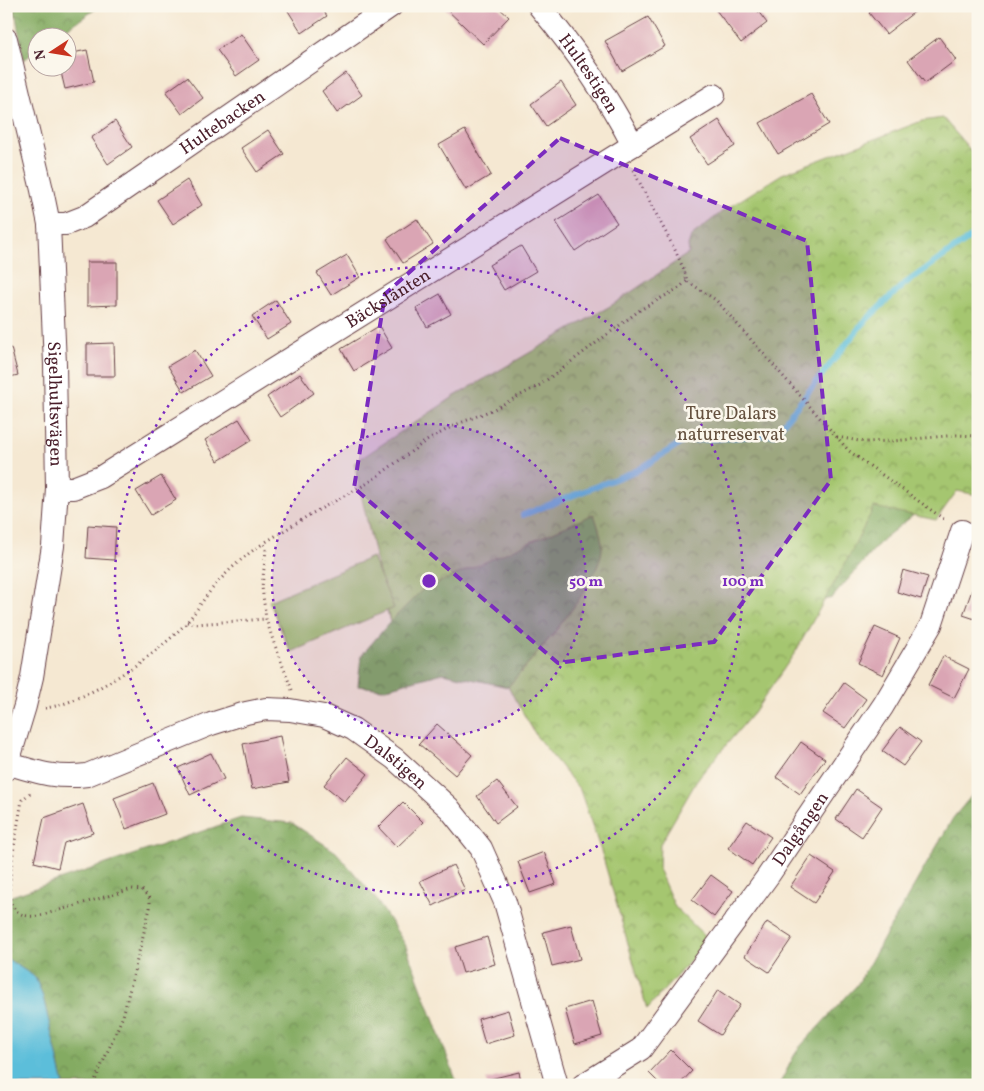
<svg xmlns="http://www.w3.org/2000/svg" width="984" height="1091" viewBox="0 0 984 1091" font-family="Vollkorn,serif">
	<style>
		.forest { fill: url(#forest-crowns); stroke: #676546 }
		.park { fill: url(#park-crowns); stroke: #78724d }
		.pitch { fill: #a5c66f; stroke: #78724d }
		.water { fill: #5cbeda; stroke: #536e82 }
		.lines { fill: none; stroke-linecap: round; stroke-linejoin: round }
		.stream { stroke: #5cbeda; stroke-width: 6 }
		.building { fill: #daa5b4 }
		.minor-casing { stroke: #643d44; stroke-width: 24 }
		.path { stroke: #643d44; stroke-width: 3; stroke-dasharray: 1 4; stroke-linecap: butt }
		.minor { stroke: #fff; stroke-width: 22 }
		.marked { fill: #7b2cbf; fill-opacity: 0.2; stroke: #7b2cbf; stroke-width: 4; stroke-dasharray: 10 6; stroke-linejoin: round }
		.ring { fill: none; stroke: #7b2cbf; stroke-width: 2.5; stroke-dasharray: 2.5 5 }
		.labels { text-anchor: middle; stroke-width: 5; stroke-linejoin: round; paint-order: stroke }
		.street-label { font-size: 18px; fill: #4a1f2b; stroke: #fbf7ec }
		.park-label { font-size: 18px; fill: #65513f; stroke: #fbf7ec }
		.centre { fill: #7b2cbf; stroke: #fbf7ec; stroke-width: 2.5 }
		.ring-label { font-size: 15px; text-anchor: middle; font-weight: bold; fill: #7b2cbf; stroke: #fbf7ec; stroke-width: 5; stroke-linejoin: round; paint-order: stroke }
	</style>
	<defs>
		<pattern id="forest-crowns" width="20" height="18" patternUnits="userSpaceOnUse" patternTransform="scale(1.25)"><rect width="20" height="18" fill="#84ab62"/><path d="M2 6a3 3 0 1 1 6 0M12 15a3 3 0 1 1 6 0" fill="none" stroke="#6e8b51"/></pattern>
		<pattern id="park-crowns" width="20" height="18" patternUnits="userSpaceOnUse" patternTransform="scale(1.25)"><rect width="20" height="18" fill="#a5c66f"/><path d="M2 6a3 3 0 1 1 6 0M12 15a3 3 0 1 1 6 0" fill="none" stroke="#88a05b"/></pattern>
	</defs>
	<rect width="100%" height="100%" fill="#fbf7ec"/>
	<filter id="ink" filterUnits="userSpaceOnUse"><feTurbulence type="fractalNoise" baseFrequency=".02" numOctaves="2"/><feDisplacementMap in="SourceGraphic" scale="10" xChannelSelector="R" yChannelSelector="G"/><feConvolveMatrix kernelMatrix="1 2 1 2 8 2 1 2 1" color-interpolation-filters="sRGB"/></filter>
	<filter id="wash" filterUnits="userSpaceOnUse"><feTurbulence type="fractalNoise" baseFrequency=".0096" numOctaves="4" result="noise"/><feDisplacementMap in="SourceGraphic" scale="20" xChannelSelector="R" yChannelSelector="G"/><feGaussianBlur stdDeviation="1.12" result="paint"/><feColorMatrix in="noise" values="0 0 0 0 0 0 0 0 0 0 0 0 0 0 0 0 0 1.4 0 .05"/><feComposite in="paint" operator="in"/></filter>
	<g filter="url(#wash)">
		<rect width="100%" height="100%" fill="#f5e8d2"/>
		<path class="forest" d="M 14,6 L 100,6 L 55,37 L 38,38 L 37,50 L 24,60 Z
			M 970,471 L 883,539 L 832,598 L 768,615 L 565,620 L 508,687 L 443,673 L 383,689 L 358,686 L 361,656 L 390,622 L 376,572 L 381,527 Z
			M 978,788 L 978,1085 L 779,1085 L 797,1050 L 857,985 L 953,818 Z
			M 241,818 L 292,823 L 336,852 L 374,896 L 405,944 L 456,1080 L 455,1085 L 64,1085 L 43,997 L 35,977 L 6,958 L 6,898 Z"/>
		<path class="park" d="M 943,118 L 978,159 L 978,495 L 957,491 L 936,520 L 874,507 L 847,560 L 796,651 L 755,711 L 699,777 L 660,844 L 659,871 L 675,907 L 709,940 L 647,1009 L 602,854 L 580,790 L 537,737 L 508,687 C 532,659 605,580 602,544 C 601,534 597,523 594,514 L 422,590 L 390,622 L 354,463 L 455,396 L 612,305 L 689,253 L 688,245 L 691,236 L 723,211 L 782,174 L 922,121 Z"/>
		<path class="pitch" d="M 372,557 L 394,608 L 291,652 L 269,601 Z"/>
		<path class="water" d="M 6,958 L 35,977 L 43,997 L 64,1085 L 13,1085 L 6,1058 Z"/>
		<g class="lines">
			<path class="stream" d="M 523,515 L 638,470 L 684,441 L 775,434 L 863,323 L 903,285 L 978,232"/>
		</g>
		<g id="blocks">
			<path class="building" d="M 285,6 L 320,6 L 327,16 L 302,33 Z
				M 445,6 L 497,6 L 509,17 L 483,44 L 444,7 Z
				M 713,6 L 754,6 L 767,23 L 741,43 Z
				M 878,6 L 922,6 L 886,34 L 869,13 Z
				M 648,17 L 665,46 L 622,71 L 605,41 Z
				M 241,34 L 259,60 L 236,76 L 217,50 Z
				M 939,37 L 956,60 L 925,83 L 908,60 Z
				M 87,50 L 94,82 L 65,89 L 60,68 L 68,68 L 68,54 Z
				M 346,73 L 362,95 L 337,113 L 322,91 Z
				M 187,77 L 203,98 L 182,114 L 166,92 Z
				M 561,82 L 576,105 L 546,126 L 531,104 Z
				M 811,94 L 829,124 L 778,154 L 760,123 Z
				M 719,120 L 735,146 L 707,164 L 690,139 Z
				M 115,121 L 132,147 L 108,164 L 91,138 Z
				M 268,130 L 284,154 L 257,172 L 241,148 Z
				M 465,130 L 491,175 L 466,190 L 439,145 Z
				M 187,180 L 202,205 L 173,224 L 157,200 Z
				M 599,195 L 617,223 L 575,251 L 556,222 Z
				M 417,219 L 433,244 L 403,263 L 387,239 Z
				M 521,246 L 536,271 L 504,290 L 489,265 Z
				M 347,255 L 360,277 L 331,295 L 317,273 Z
				M 87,262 L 117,262 L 117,305 L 87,306 Z
				M 440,294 L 451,314 L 427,327 L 416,308 Z
				M 276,300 L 291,324 L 267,339 L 252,316 Z
				M 379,326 L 392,348 L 354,371 L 341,349 Z
				M 114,343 L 115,376 L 87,376 L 87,344 Z
				M 11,348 L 18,375 L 6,378 L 6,349 Z
				M 195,350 L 211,376 L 184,392 L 168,366 Z
				M 300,374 L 314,393 L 280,417 L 267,397 Z
				M 239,419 L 252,440 L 218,461 L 205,440 Z
				M 161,476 L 176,500 L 151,515 L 136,491 Z
				M 88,525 L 116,527 L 114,560 L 86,558 Z
				M 903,570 L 928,577 L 921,599 L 897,592 Z
				M 972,590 L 978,592 L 978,620 L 963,615 Z
				M 875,627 L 900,638 L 883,675 L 858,663 Z
				M 943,656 L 969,669 L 954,698 L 928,685 Z
				M 844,683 L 866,699 L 845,728 L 823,713 Z
				M 437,724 L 472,755 L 455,775 L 419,744 Z
				M 900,727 L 921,742 L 903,766 L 882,751 Z
				M 280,736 L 289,782 L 252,789 L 243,744 Z
				M 801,742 L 825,759 L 800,794 L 776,777 Z
				M 211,753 L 224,779 L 190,795 L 178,768 Z
				M 347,757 L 368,774 L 345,802 L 324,785 Z
				M 497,781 L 517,807 L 496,823 L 477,796 Z
				M 153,783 L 165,814 L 126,829 L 114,798 Z
				M 856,789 L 882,807 L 862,837 L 836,819 Z
				M 403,802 L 423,822 L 397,847 L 378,827 Z
				M 83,804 L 93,833 L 64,843 L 58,868 L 34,862 L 44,818 Z
				M 747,821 L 771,837 L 752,865 L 728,848 Z
				M 544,852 L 556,884 L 530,893 L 518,862 Z
				M 811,856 L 835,872 L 814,903 L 790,887 Z
				M 453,865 L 465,890 L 433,906 L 420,881 Z
				M 711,875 L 733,891 L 714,917 L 692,900 Z
				M 767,922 L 792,938 L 769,972 L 745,956 Z
				M 571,925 L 580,959 L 552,966 L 543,932 Z
				M 487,937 L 495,964 L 463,973 L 455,947 Z
				M 718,990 L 740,1005 L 720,1035 L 698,1021 Z
				M 592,1001 L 602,1036 L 575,1044 L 565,1009 Z
				M 508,1010 L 515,1035 L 485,1044 L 478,1019 Z
				M 671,1050 L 692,1071 L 679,1085 L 661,1085 L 649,1073 Z
				M 519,1072 L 522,1085 L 487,1085 L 486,1080 Z"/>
		</g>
	</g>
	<g filter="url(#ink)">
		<use href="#blocks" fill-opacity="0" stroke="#643d44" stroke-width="1"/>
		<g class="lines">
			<g class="minor-casing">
				<g id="minor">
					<path id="s1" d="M 539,6 C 575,49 607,95 633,145"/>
					<path id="s2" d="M 6,39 L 42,190 L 49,224 L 55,364 L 57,488 L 53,546 L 32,677 L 25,706 L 6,769"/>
					<path id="s3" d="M 49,224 L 66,224 L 84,217 L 391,6"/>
					<path id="s4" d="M 57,488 L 73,488 L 101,477 L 633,145 L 714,95"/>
					<path id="s5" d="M 6,763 C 36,772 56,779 87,775 L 211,724 L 246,713 L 266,709 L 290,710 L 324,716 L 353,729 L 395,759 L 449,808 L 481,848 L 505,902 L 557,1085"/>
					<path id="s6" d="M 583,1085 L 641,1049 L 768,876 L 883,706 L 931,625 L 962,531"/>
				</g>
			</g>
			<path class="path" d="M 633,170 L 675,250 L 684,270 L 687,281 L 716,300 L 849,451 L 945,520
				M 837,437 L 865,442 L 893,441 L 957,435 L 978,436
				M 187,622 L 195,624 L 266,619
				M 292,690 L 274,643 L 266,619 L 262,587 L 266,550 L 264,543 L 311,514 L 368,483 L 423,443 L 453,426 L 494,409 L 540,385 L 640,310 L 679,288 L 687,281
				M 45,708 C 85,704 161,652 187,622 C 195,613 201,603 208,594 C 224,574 242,557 264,543
				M 30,793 L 22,800 C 19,820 4,891 12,905 C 18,916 28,917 39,916 L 132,889 L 142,890 L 150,899 L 150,908 L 123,1016 L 93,1085"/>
			<use href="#minor" class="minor"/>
		</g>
	</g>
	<path class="marked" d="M 560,138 L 807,241 L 831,480 L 714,642 L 558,663 L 354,488 L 385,294 Z"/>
	<circle cx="429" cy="581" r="157" fill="#7b2cbf" fill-opacity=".12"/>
	<g class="ring">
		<circle cx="429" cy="581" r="157"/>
		<circle cx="429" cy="581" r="314"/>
	</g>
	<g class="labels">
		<g class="street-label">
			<text dy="6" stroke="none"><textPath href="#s1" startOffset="84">Hultestigen</textPath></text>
			<text dy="6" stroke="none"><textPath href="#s3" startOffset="204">Hultebacken</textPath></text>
			<text dy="6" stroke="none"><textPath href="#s4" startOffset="384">Bäckslänten</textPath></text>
			<text dy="6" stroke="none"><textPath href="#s2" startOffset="370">Sigelhultsvägen</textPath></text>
			<text dy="6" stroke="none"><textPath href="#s5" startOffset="418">Dalstigen</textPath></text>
			<text dy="6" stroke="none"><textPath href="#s6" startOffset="340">Dalgången</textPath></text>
		</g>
		<g class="park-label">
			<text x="731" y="419">Ture Dalars<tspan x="731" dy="21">naturreservat</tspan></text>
		</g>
	</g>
	<circle cx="429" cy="581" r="8" class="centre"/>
	<g class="ring-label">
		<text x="586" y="586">50 m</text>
		<text x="743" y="586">100 m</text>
	</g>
	<rect width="984" height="1091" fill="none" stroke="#fbf7ec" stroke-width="25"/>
	<g transform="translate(52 52) rotate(258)"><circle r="24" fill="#fbf7ec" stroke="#b4a19f"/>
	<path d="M0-4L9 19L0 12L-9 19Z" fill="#c8321e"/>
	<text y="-8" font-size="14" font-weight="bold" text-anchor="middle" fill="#4a1f2b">N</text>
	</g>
</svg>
